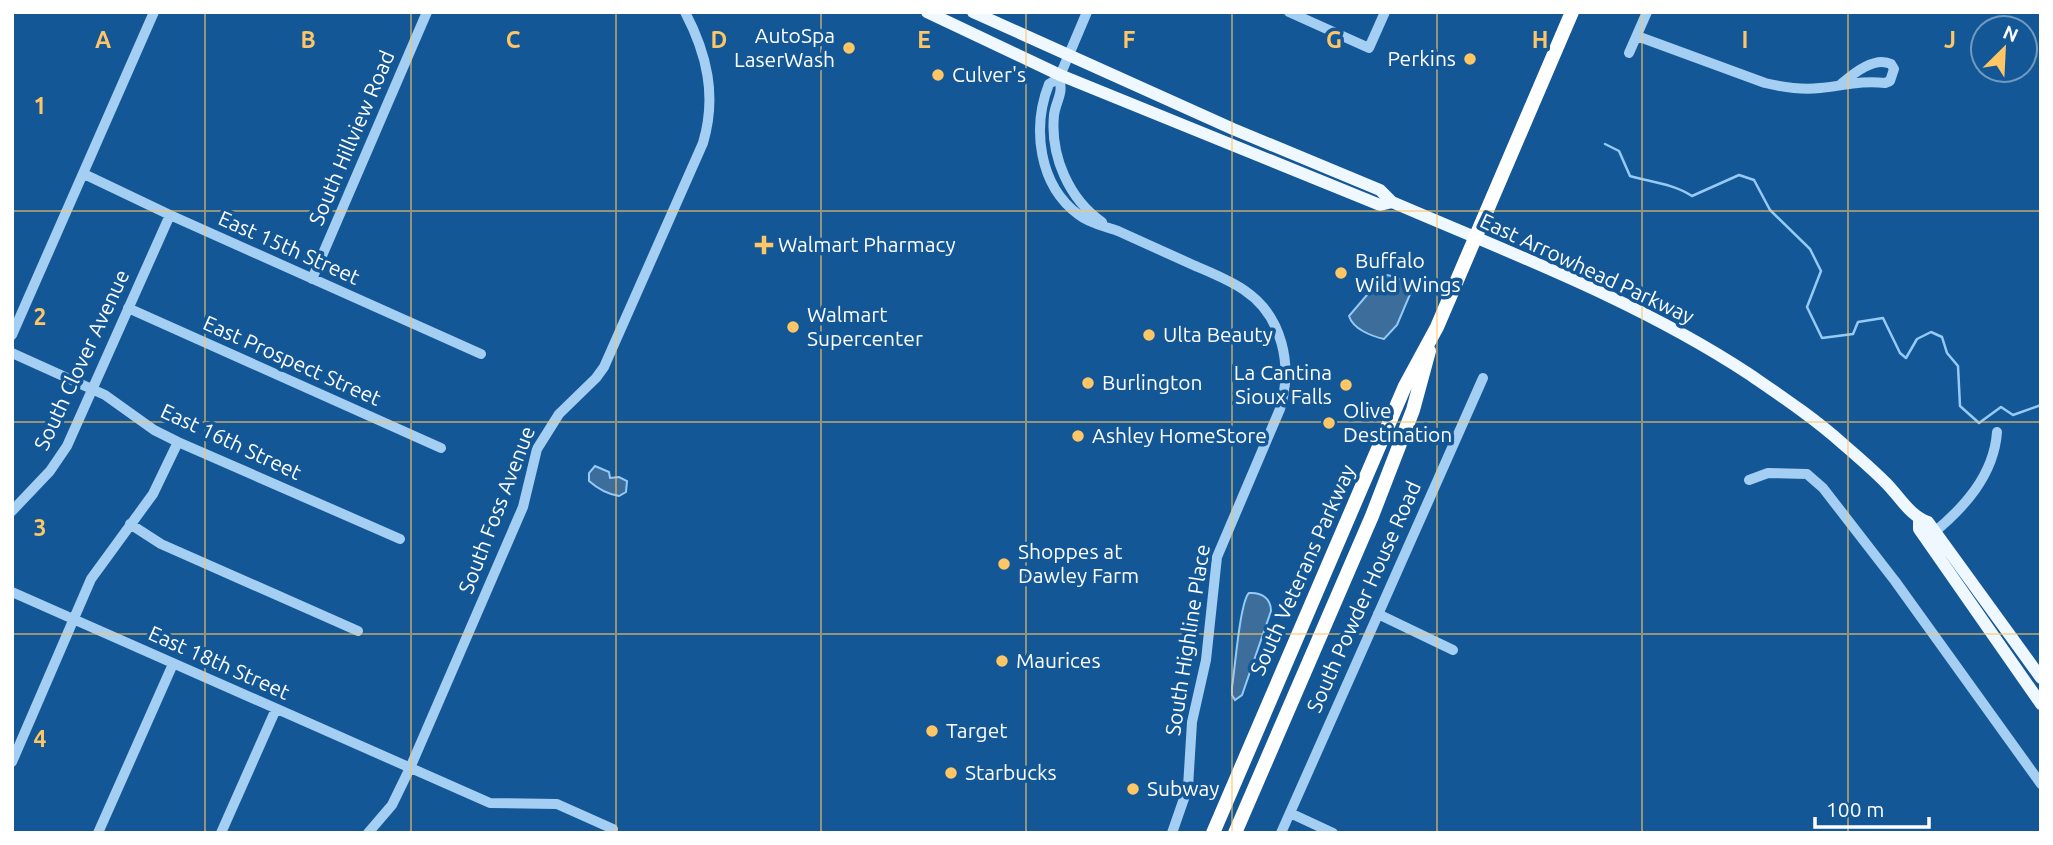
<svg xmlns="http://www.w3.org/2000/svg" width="2053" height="845" viewBox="0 0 2053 845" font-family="Ubuntu,sans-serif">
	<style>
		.water { fill: #3d6d9a; stroke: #96caf6; stroke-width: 2 }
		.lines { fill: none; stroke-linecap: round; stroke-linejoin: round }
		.stream { stroke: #96caf6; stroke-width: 2.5 }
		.minor { stroke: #a4cef2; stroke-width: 10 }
		.major { stroke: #eff7ff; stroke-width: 12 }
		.highway { stroke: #fff; stroke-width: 14 }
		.grid { fill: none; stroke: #ffc665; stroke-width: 2; stroke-opacity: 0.55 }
		.poi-dot { fill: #ffc665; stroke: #135796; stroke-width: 2.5 }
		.labels { text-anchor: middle; stroke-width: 7; stroke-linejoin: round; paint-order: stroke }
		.poi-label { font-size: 21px; fill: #fff; stroke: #135796; text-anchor: start }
		.street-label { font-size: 21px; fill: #fff; stroke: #135796 }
		.grid-label { font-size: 23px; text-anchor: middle; font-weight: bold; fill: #ffc665; stroke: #135796; stroke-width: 7; stroke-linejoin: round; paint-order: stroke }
	</style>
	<rect width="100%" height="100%" fill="#135796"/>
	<path class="water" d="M 1384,275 C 1394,275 1408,281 1411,292 L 1397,325 L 1384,339 C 1371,336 1353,329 1349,316 Z
		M 595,466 L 609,472 L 610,478 L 619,477 L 627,481 L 626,492 L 619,496 C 607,494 598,489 589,481 L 589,473 Z
		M 1249,593 C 1261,592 1271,598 1271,611 L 1242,695 L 1235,700 L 1232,695 L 1232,687 C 1235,669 1240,601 1249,593 Z"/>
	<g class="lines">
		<path class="stream" d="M 1605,144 L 1619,151 L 1630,176 C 1651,182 1674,184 1692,196 L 1739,175 L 1754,180 L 1770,210 L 1810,249 L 1821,271 L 1807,307 L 1822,338 L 1853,334 L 1858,322 L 1883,318 L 1900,353 L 1906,358 L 1917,339 L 1931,332 L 1942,337 L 1947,353 L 1958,366 L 1960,406 L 1979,423 L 2001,407 L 2013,415 L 2041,405"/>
		<path class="minor" d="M 1087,12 L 1059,78 L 1049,84 C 1032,127 1038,185 1079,215 C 1090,224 1105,226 1118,231 C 1142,242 1167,253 1191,264 C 1209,272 1228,279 1244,290 C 1283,316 1293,366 1280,409 L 1217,557 L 1206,660 L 1192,722 L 1188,787 L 1172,833
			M 1289,12 L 1369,48 L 1385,12
			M 1637,36 L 1765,83 C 1782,87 1802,90 1820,88 C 1842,86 1862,80 1885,83 L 1890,81 L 1894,69 L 1891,64 C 1875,56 1854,73 1841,84
			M 1629,53 L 1647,12
			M 1059,78 C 1064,94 1056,100 1054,115 C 1050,156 1069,199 1102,222
			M 84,174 L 170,215 L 481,354
			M 312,279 L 427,12
			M 128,308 L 441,448
			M 12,335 L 154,12
			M 12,353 L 105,395 L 154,430 L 178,442 L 400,539
			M 1749,480 L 1768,473 L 1807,474 L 1823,488 L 1895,581 L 2041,784
			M 12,511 L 50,471 L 67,446 L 170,215
			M 130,524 L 161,544 L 358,631
			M 1932,534 C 1964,508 1994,475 1997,432
			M 12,592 L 490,803 L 557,804 L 613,829
			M 1378,614 L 1453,650
			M 12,762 L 91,579 L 153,494 L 178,442
			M 1290,813 L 1333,833
			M 98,833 L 173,664
			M 221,833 L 276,709
			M 368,833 L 392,805 L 410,768 L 523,507 L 537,449 L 559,414 L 596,378 L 604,367 L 703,143 C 717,96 707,54 685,12
			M 1281,833 L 1483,378"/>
		<path class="major" d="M 927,12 L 1060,75 L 1380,205 L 1392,202
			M 973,12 L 1233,129 L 1380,190 L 1392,202 C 1513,254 1638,301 1749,374 C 1781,396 1814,418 1843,444 C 1857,456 1872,469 1886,483 C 1899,496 1910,516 1928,522 L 2041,678
			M 1919,519 L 1919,529 L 1926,539 L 2041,704"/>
		<path class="highway" d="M 1213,833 L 1405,386 L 1437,327 L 1572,12
			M 1235,833 L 1372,516 L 1413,410 L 1429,351"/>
	</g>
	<path class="grid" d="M 205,12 L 205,833M 411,12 L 411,833M 616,12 L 616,833M 821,12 L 821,833M 1026,12 L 1026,833M 1232,12 L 1232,833M 1437,12 L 1437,833M 1642,12 L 1642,833M 1848,12 L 1848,833M 12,211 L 2041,211M 12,422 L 2041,422M 12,634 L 2041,634"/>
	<g class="poi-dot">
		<circle cx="849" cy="48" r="7"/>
		<circle cx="1470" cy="59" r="7"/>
		<circle cx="938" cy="75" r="7"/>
		<path d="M760.5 234.5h7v7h7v7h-7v7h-7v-7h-7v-7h7z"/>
		<circle cx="1341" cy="273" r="7"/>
		<circle cx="793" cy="327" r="7"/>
		<circle cx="1149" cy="335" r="7"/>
		<circle cx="1088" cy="383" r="7"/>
		<circle cx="1346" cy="385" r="7"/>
		<circle cx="1329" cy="423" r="7"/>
		<circle cx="1078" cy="436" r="7"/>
		<circle cx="1004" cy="564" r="7"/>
		<circle cx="1002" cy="661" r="7"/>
		<circle cx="932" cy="731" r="7"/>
		<circle cx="951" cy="773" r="7"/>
		<circle cx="1133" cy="789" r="7"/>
	</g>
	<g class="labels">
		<g class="poi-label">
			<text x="835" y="43" text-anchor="end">AutoSpa<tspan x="835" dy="24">LaserWash</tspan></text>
			<text x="1456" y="66" text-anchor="end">Perkins</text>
			<text x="952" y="82">Culver's</text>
			<text x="778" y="252">Walmart Pharmacy</text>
			<text x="1355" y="268">Buffalo<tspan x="1355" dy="24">Wild Wings</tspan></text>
			<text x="807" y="322">Walmart<tspan x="807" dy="24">Supercenter</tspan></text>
			<text x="1163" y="342">Ulta Beauty</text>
			<text x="1332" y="380" text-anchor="end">La Cantina<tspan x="1332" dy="24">Sioux Falls</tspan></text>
			<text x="1102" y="390">Burlington</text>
			<text x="1343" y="418">Olive<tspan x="1343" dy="24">Destination</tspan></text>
			<text x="1092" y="443">Ashley HomeStore</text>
			<text x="1018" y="559">Shoppes at<tspan x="1018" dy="24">Dawley Farm</tspan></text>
			<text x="1016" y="668">Maurices</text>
			<text x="946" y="738">Target</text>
			<text x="965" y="780">Starbucks</text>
			<text x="1147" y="796">Subway</text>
		</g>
		<g class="street-label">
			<text transform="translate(352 138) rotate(-67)" y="7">South Hillview Road</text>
			<text transform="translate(289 248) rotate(24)" y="7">East 15th Street</text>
			<text transform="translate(1587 269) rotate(25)" y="7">East Arrowhead Parkway</text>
			<text transform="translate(82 360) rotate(-65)" y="7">South Clover Avenue</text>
			<text transform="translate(292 361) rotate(24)" y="7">East Prospect Street</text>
			<text transform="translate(231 442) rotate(25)" y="7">East 16th Street</text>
			<text transform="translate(497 510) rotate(-69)" y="7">South Foss Avenue</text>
			<text transform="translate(1303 570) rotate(-66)" y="7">South Veterans Parkway</text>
			<text transform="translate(1364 597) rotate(-66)" y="7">South Powder House Road</text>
			<text transform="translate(1188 640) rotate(-81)" y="7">South Highline Place</text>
			<text transform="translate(219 663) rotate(24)" y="7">East 18th Street</text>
		</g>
	</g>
	<g class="grid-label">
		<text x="103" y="48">A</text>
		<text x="308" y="48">B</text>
		<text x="513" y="48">C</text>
		<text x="719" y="48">D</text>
		<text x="924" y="48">E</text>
		<text x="1129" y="48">F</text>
		<text x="1334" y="48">G</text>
		<text x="1540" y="48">H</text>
		<text x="1745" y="48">I</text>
		<text x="1950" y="48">J</text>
		<text x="40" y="114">1</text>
		<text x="40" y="325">2</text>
		<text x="40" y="536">3</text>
		<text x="40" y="747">4</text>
	</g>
	<rect width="2053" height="845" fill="none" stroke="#ffffff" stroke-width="28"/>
	<g transform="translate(2004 49) rotate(24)"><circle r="33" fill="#135796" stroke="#719ac0" stroke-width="2"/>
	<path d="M0-5L12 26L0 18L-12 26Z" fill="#ffc665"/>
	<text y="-10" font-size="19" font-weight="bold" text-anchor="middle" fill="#ffffff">N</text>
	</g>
	<path d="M1815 817v10h114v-10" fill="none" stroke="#ffffff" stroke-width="3.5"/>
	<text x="1826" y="817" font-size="21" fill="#ffffff" stroke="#135796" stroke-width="5" paint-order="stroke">100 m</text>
</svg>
